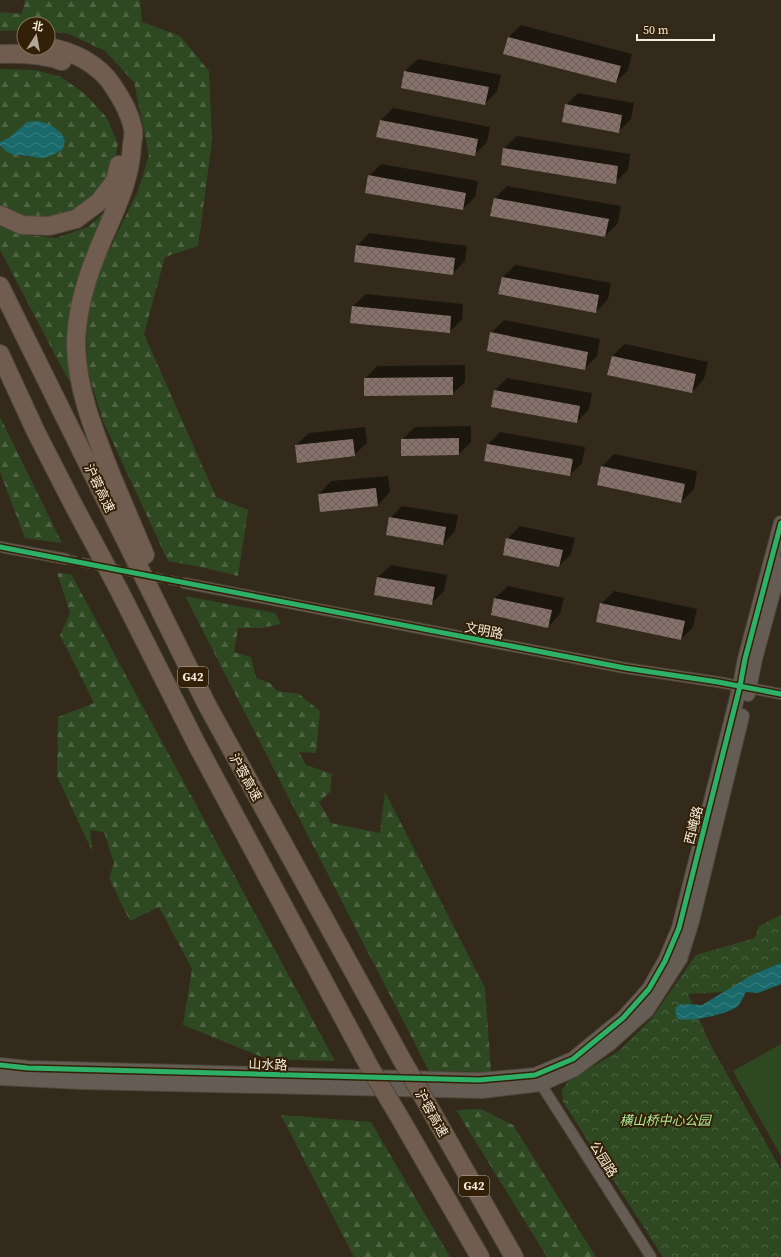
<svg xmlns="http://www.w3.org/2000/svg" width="781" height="1257" viewBox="0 0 781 1257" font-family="'Source Serif 4','Noto Sans SC',serif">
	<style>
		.forest { fill: url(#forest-firs) }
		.park { fill: url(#park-crowns) }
		.pitch { fill: #2e4922 }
		.water { fill: url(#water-waves) }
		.shadow { fill: #0007 }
		.building { fill: url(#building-cross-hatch) }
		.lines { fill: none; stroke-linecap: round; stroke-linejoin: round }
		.street-tunnel { stroke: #504739; stroke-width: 10; stroke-dasharray: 10 5; stroke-linecap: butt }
		.street-casing { stroke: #4e463b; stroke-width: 12 }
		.secondary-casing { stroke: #4e463b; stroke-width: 16 }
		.highway-casing { stroke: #4e463b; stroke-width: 20 }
		.street { stroke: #655c53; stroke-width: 10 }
		.secondary { stroke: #655c53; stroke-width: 14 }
		.highway { stroke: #705d4f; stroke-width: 18 }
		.highway-bridge-casing { stroke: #4e463b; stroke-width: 20; stroke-linecap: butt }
		.highway-bridge { stroke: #705d4f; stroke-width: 18 }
		.cycleway-casing { stroke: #332107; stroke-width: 8 }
		.cycleway { stroke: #2db169; stroke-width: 5 }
		.labels { text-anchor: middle; stroke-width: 4; stroke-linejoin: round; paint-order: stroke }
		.shield { fill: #332107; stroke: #bcae9b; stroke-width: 1 }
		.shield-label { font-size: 12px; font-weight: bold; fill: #f6eadb }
		.street-label { font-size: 13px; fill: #f6eadb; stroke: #332107 }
		.park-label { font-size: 13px; font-style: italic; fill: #abec99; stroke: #332107 }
	</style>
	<defs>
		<pattern id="forest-firs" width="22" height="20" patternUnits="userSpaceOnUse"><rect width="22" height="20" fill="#2e4922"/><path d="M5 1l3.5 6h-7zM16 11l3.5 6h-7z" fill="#4d6342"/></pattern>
		<pattern id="park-crowns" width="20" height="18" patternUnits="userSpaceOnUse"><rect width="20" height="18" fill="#2e4922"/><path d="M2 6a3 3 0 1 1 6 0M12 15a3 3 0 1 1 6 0" fill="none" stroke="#4d6342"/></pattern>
		<pattern id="water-waves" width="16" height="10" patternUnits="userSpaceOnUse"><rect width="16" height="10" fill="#1a6a6b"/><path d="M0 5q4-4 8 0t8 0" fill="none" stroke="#3c7f80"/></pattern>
		<pattern id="building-cross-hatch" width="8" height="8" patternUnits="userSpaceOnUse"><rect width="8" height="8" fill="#86726a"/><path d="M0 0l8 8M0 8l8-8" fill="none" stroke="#6b5e58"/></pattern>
	</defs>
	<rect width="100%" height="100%" fill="#332a1c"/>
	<path class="forest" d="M 25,0 L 140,0 L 142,22 L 180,36 L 209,71 L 212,141 L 198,246 L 165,257 L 144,334 L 216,497 L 248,510 L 238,576 L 201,567 L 168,561 L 103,421 L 87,369 L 86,325 L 88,304 L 95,279 L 138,191 L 149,155 L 134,82 L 105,51 L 67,33 L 48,32 L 48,24 L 24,24 L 24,30 L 0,31 L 0,12 L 22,14 Z
		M 0,69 L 35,70 L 61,77 L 85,94 L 107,118 L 118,144 L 111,176 L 94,199 L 73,213 L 43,218 L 14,216 L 0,204 L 0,145 C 12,159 24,155 41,158 L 27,122 L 10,137 L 0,142 Z
		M 109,208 L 89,252 L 75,287 L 67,334 L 73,379 L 69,381 L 0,250 L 0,226 L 28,235 L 56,238 L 88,227 Z
		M 0,417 L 62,543 L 25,538 L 0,472 Z
		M 57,573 L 71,574 L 335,1061 L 267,1059 L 183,1025 L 192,969 L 159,907 L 130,921 L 109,878 L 114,863 L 104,832 L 90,830 L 92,851 L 57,776 L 58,717 L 94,703 L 60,635 L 70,613 Z
		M 185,596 L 275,613 L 281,624 L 261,628 L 238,628 L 234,652 L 251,657 L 256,678 L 270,683 L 277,691 L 299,694 L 320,711 L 316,753 L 299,752 L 306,765 L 332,774 L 330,792 L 319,802 L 331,823 L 380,833 L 385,792 L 485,988 L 491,1072 L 429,1071 Z
		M 481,1109 L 513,1125 L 596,1257 L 547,1257 L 456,1110 Z
		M 281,1115 L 371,1122 L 450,1257 L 354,1257 Z"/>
	<path class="park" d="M 781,915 L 781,963 L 754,974 L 725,992 L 688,994 L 711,1046 L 781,1170 L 781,1257 L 663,1257 L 563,1102 L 562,1090 L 568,1081 L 619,1051 L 652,1018 L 696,955 L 755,938 L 759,926 Z"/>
	<path class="pitch" d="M 781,1044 L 781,1156 L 733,1071 Z"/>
	<path class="water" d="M 38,121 C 52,125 57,127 65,140 L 63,149 C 57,153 48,158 40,158 C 36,158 32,156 28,156 C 14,155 10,156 0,145 L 0,142 L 10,137 L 27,122 Z
		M 781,963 L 781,984 L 758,993 L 746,992 C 744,996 741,1002 738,1006 C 726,1015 691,1022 677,1019 L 675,1008 L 681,1004 L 702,1005 L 754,974 Z"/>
	<path class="shadow" d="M 521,25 L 632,54 L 628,70 L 616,82 L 504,53 L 509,37 Z
		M 418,59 L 501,75 L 497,91 L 485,104 L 405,71 Z
		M 578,93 L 634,103 L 631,119 L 618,132 L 566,105 Z
		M 393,108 L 490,127 L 487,142 L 474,155 L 380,121 Z
		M 517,136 L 630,154 L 628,170 L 615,183 L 502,164 L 504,148 Z
		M 381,164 L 478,181 L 475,197 L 463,209 L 369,176 Z
		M 507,186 L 621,206 L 618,223 L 605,236 L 495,198 Z
		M 369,233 L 467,246 L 465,261 L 452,274 L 357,246 Z
		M 515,265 L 611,283 L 608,299 L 596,312 L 500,293 L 503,277 Z
		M 366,294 L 463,304 L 462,320 L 449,332 L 353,306 Z
		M 504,320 L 600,339 L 597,356 L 584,369 L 491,333 Z
		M 625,344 L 708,362 L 704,379 L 692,392 L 612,356 Z
		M 465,365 L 465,382 L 452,394 L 365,379 L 377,366 Z
		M 507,378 L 592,393 L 589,409 L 577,422 L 492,406 L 495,390 Z
		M 471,426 L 471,442 L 459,454 L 402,440 L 415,427 Z
		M 365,427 L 367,443 L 354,455 L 296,445 L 309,433 Z
		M 500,432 L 585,447 L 582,463 L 570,475 L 488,444 Z
		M 614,454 L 697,471 L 694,489 L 681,502 L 598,484 L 602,466 Z
		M 388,476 L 390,492 L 378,505 L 321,510 L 319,494 L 331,481 Z
		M 402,506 L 458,515 L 455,531 L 443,544 L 390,518 Z
		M 520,526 L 575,538 L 571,554 L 559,566 L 507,539 Z
		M 391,565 L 447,575 L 444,591 L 431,604 L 378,577 Z
		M 508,586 L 564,598 L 560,614 L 548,627 L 495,598 Z
		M 614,591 L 697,609 L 693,627 L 681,639 L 601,604 Z"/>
	<path class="building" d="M 508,37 L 621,66 L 616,83 L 503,54 Z
		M 404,71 L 489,87 L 485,105 L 401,88 Z
		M 565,104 L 622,115 L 619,133 L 562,122 Z
		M 380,120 L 478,139 L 475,156 L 376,137 Z
		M 503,148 L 618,166 L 616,184 L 501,165 Z
		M 368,175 L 466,193 L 463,210 L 365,193 Z
		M 494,198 L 609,219 L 605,237 L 490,216 Z
		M 356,245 L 455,258 L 453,275 L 354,262 Z
		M 502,277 L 599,295 L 596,313 L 498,294 Z
		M 352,306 L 451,316 L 450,333 L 350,323 Z
		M 490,332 L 588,352 L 585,370 L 487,351 Z
		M 612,356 L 696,374 L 692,393 L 607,375 Z
		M 453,377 L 453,395 L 364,396 L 364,378 Z
		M 494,390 L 580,406 L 577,423 L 491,407 Z
		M 459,438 L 459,455 L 401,456 L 401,439 Z
		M 353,439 L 355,456 L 297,463 L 295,445 Z
		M 487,444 L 573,459 L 570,476 L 484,461 Z
		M 601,466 L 685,484 L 681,503 L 597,485 Z
		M 376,488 L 378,506 L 320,512 L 318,494 Z
		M 389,517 L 446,527 L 443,545 L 386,535 Z
		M 506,538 L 563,550 L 559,567 L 503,555 Z
		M 377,577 L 435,587 L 432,605 L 374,595 Z
		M 494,598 L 552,610 L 548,628 L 491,615 Z
		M 600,603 L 685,621 L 681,640 L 596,622 Z"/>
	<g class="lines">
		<path class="street-tunnel" d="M 66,559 L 184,583"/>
		<g class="street-casing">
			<path id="street" d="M 0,547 L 66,559
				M 184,583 L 625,668 L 718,682 L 781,694
				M 537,1078 L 651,1257"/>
		</g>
		<g class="secondary-casing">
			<path id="secondary" d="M 748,694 L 755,659 L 781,563
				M 0,1065 L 28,1068 L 479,1080 L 535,1075 L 573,1059 L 623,1018 L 649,989 L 665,961 L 679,928 L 740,686 L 745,659 L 781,523
				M 0,1078 L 82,1082 L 482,1091 L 541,1084 L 573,1070 L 609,1044 L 647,1010 L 680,959 L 692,921 L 742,716"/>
		</g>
		<g class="highway-casing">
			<path id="highway" d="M 48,47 C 73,51 99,64 113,86 C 122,99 130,113 133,129 C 134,134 133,140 132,144 C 131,185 109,221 95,258 C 84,286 76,316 76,346 C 77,391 96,436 112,477 C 123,503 134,529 145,555
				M 0,54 C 21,53 43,54 62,61
				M 0,215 L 22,225 L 49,226 L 76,219 L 99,202 L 115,181 L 119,165
				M 0,286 L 206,703 L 402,1060
				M 0,354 L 36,432 L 75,508 L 119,590 L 196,743 L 369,1066
				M 433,1114 L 514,1257
				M 400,1118 L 480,1257"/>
		</g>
		<use href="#street" class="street"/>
		<use href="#secondary" class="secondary"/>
		<use href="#highway" class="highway"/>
		<g class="highway-bridge-casing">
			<path id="highway-bridge" d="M 402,1060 L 433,1114
				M 369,1066 L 400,1118"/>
		</g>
		<use href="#highway-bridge" class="highway-bridge"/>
		<g class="cycleway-casing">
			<path id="cycleway" d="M 0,547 L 625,668 L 718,682 L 781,694
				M 0,1065 L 28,1068 L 479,1080 L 535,1075 L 573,1059 L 623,1018 L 649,989 L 665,961 L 679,928 L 740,686 L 745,659 L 781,523"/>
		</g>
		<use href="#cycleway" class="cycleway"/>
	</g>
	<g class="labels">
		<g class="shield">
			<rect x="178" y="667" width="30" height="20" rx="3"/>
			<rect x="459" y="1176" width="30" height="20" rx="3"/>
		</g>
		<g class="shield-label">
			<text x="193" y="681">G42</text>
			<text x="474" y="1190">G42</text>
		</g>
		<g class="street-label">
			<text transform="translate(100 488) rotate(64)" y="5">沪蓉高速</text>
			<text transform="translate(484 630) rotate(11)" y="5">文明路</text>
			<text transform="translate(246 777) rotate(61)" y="5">沪蓉高速</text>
			<text transform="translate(693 825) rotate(-76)" y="5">西崦路</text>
			<text transform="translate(268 1064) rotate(2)" y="5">山水路</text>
			<text transform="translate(432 1113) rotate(60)" y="5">沪蓉高速</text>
			<text transform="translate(604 1159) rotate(58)" y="5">公园路</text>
		</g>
		<g class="park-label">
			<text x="665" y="1125">横山桥中心公园</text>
		</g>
	</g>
	<g transform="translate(36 36) rotate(11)"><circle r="19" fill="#332107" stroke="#81715c"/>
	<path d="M0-3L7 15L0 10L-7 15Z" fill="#b2a798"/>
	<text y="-6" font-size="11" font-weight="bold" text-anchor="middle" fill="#f6eadb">北</text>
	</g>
	<path d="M637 34v6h77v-6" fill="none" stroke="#f6eadb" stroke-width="2"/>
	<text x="643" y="34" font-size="12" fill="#f6eadb" stroke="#332107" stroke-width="3" paint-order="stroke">50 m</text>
</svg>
